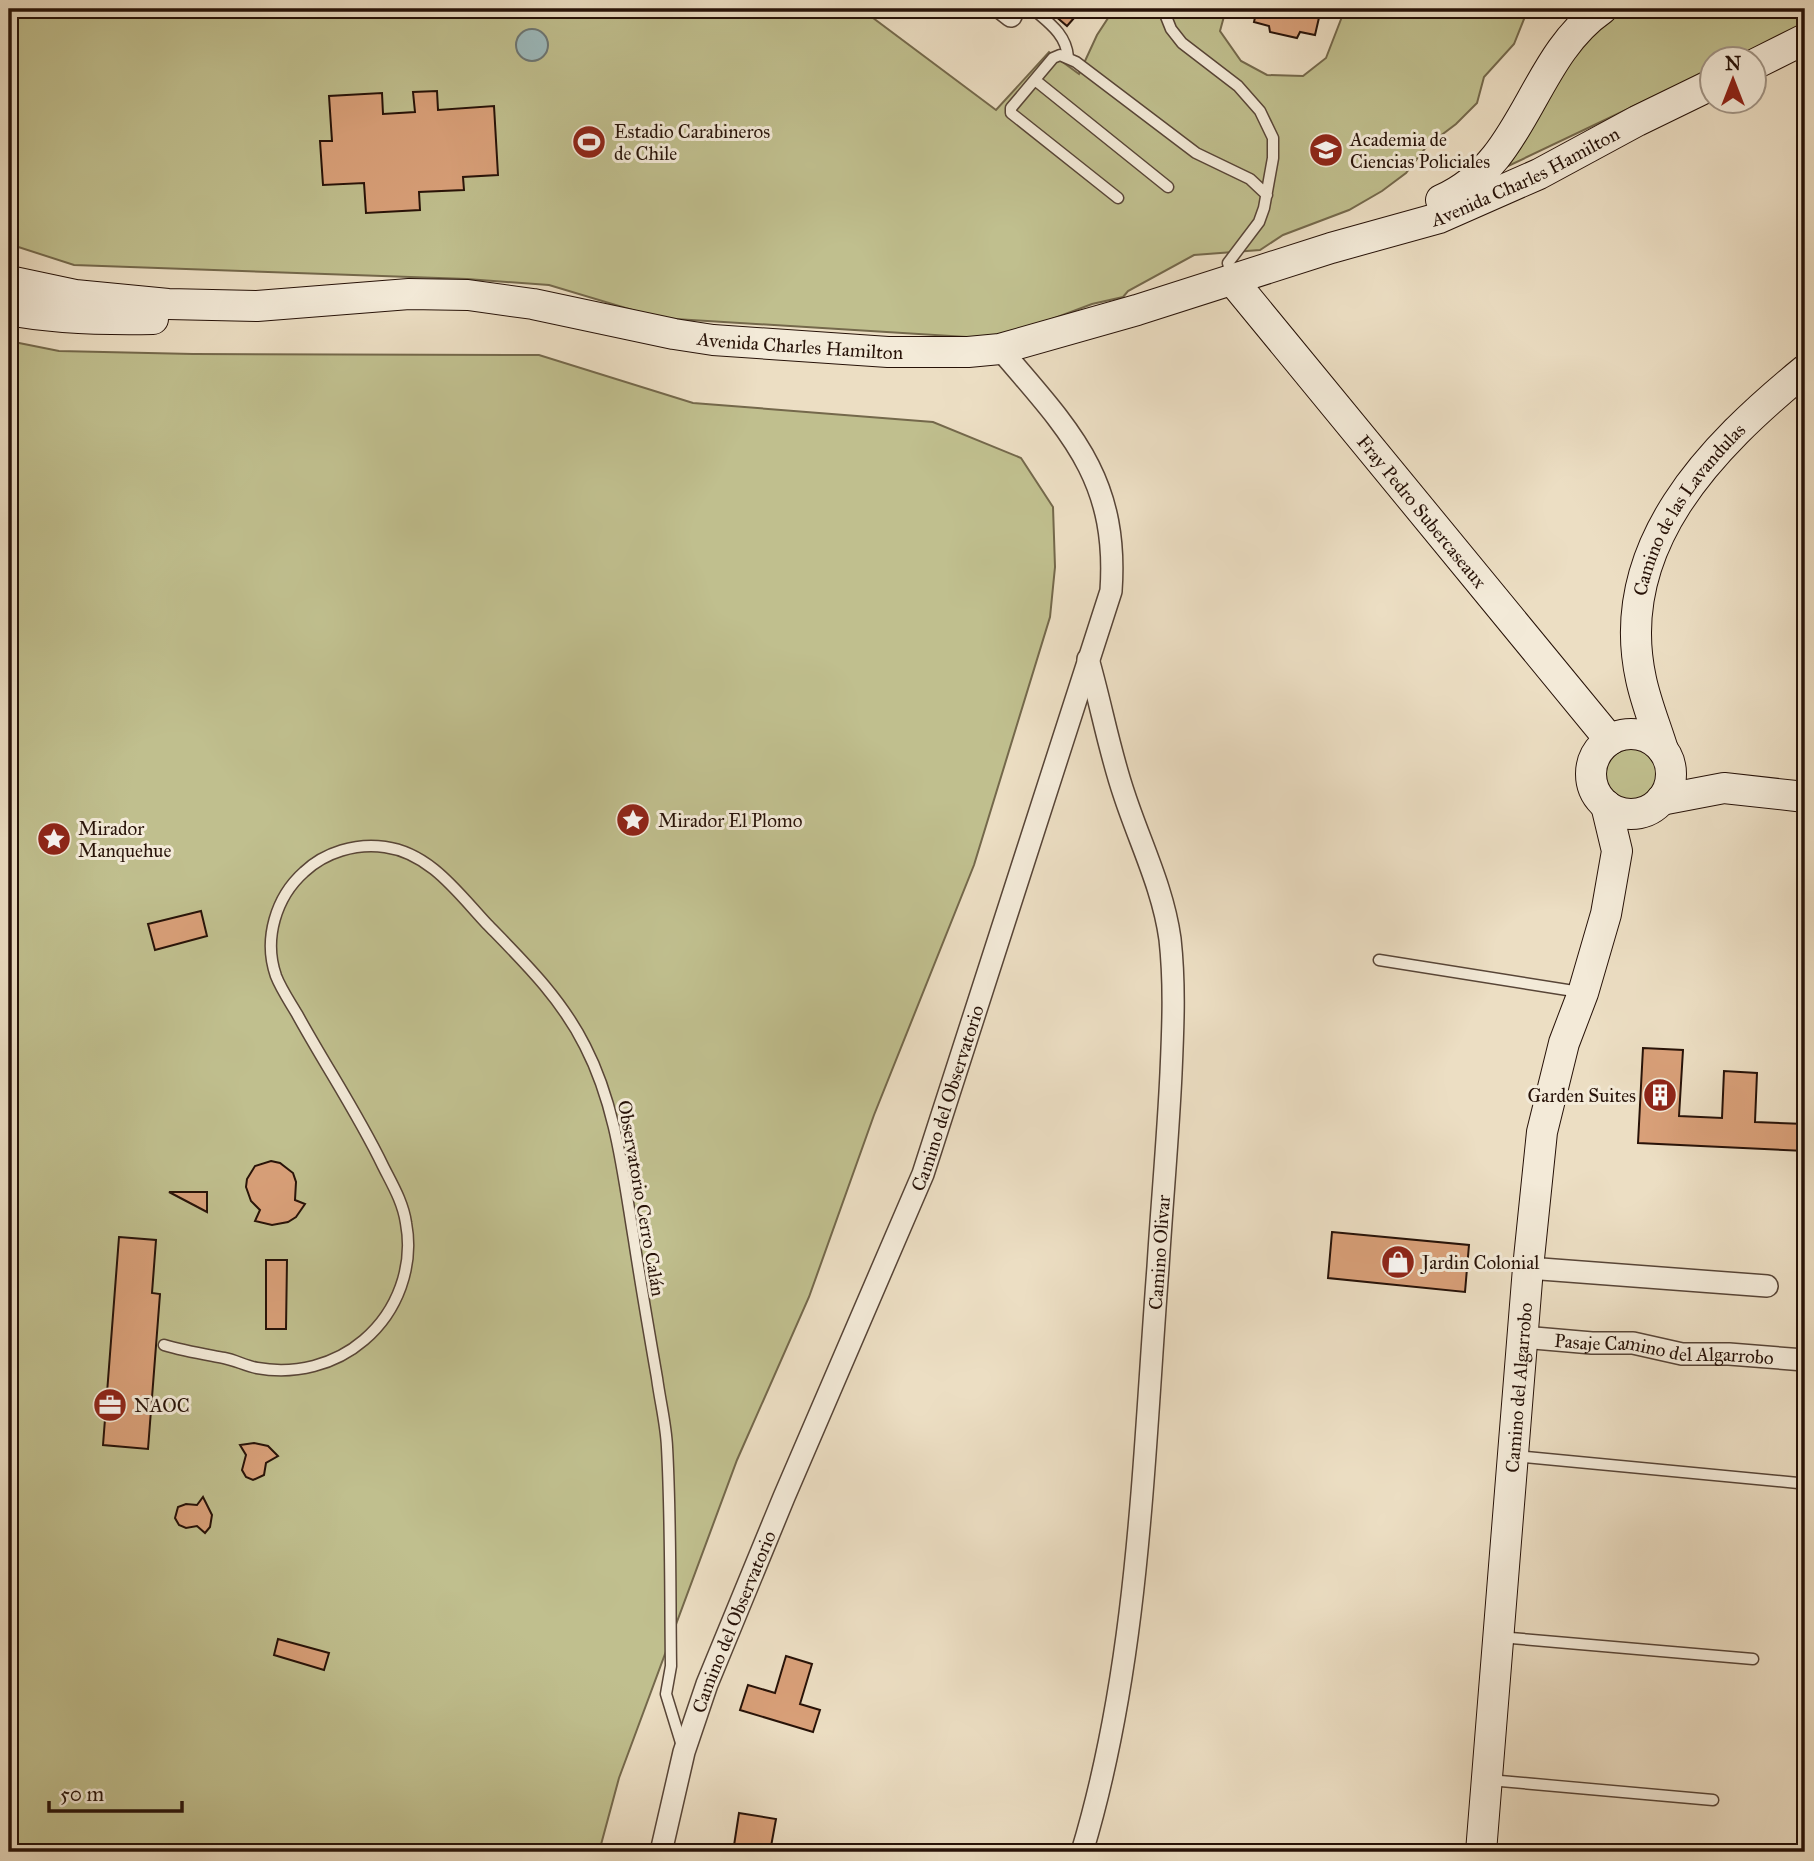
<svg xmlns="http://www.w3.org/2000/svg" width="1814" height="1861" viewBox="0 0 1814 1861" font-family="'IM FELL Great Primer',serif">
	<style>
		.green { fill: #c0bf8e; stroke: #74684b; stroke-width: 2 }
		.water { fill: #9cbabd; stroke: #6d7775; stroke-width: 2 }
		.building { fill: #d9a079; stroke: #271208; stroke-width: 2 }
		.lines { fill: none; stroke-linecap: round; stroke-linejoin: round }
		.lane-casing { stroke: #584537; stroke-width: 13 }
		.street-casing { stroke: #584537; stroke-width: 24 }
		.secondary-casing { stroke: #271208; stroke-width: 32 }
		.lane { stroke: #f3ead8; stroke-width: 10 }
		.street { stroke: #f3ead8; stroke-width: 21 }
		.secondary { stroke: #f3ead8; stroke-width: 30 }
		.labels { text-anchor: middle; stroke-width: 6; stroke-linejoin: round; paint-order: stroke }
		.poi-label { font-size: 19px; fill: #271208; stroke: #f3ead8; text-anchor: start }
		.street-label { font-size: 19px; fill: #271208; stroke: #f3ead8 }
	</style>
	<rect width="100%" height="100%" fill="#ecdec3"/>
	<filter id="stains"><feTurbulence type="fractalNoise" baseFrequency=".00286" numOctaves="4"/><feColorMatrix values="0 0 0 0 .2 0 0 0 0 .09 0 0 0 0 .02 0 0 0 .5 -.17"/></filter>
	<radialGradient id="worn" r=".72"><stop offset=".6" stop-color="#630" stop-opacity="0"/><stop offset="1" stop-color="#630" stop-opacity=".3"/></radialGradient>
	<path class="green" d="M 9,9 L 861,9 L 996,110 L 1049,52 L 1079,74 L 1097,35 L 1114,9 L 1226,9 L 1220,31 L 1241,61 L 1267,75 L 1303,76 L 1326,58 L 1345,9 L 1394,9 L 1396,13 L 1423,18 L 1436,9 L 1528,9 L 1514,44 L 1484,77 L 1477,103 L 1456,124 L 1427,146 L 1406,173 L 1382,191 L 1349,210 L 1283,235 L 1260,250 L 1194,255 L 1128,291 L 1123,297 L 1092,304 L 999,339 L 659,318 L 549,285 L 467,279 L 74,265 L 9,244 Z
		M 1629,9 L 1805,9 L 1805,24 L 1732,59 L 1713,60 L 1712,69 L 1504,168 C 1534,116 1573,34 1629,9 Z
		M 9,341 L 59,351 L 193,354 L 539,355 L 693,403 L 933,422 L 1021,458 L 1053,507 L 1055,567 L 1050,617 L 974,865 L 874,1115 L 809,1297 L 737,1460 L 619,1778 L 599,1852 L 9,1852 Z
		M1606 775a27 27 0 1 1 54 0a27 27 0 1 1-54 0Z"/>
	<path class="water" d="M516 45a16 16 0 1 1 32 0a16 16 0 1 1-32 0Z"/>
	<path class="building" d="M 1047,9 L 1082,9 L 1067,26 Z
		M 1257,9 L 1321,9 L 1315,35 L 1300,32 L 1297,38 L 1270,32 L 1269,26 L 1254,22 Z
		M 437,91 L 438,110 L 494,106 L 498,175 L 463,177 L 464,190 L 419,192 L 420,210 L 366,213 L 364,183 L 323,185 L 320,141 L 332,141 L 329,96 L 382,93 L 383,114 L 415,112 L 413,92 Z
		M 201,911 L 207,936 L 155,950 L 148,924 Z
		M 1643,1048 L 1683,1050 L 1679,1116 L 1722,1118 L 1724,1071 L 1757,1073 L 1755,1122 L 1805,1124 L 1805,1151 L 1638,1143 Z
		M 271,1161 L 280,1163 L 293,1173 L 296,1182 L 295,1200 L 305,1204 L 296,1217 L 288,1222 L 272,1225 L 255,1221 L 260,1210 L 251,1201 L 246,1187 L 247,1179 L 255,1166 Z
		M 169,1192 L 207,1192 L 207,1212 Z
		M 1332,1232 L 1469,1245 L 1465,1292 L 1328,1278 Z
		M 119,1237 L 156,1240 L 152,1293 L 160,1294 L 148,1449 L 103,1445 Z
		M 266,1260 L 287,1260 L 286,1329 L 266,1329 Z
		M 254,1443 L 268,1446 L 278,1456 L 266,1463 L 264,1475 L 253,1480 L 246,1477 L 242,1470 L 246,1455 L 240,1445 Z
		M 203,1497 L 212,1515 L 210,1527 L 205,1533 L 197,1526 L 186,1528 L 179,1525 L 175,1518 L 178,1507 L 186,1504 L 197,1505 Z
		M 278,1639 L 329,1653 L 324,1670 L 274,1655 Z
		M 786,1656 L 812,1664 L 800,1704 L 820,1710 L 813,1732 L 740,1710 L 748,1685 L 775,1693 Z
		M 739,1813 L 776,1819 L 770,1852 L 733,1852 Z"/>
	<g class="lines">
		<g class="lane-casing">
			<path id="lane" d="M 1033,9 C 1049,23 1066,34 1068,57
				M 1163,9 L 1171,29 L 1182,43 L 1238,86 L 1260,111 L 1273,138 L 1273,158 L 1264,208 L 1259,222 L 1228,263 L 1232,278
				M 1035,80 L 1168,187
				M 1118,198 L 1011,113 L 1011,108 L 1053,58 L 1060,55 L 1076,62 L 1196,153 L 1250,179 L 1267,195
				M 1379,960 L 1580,992
				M 164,1345 C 184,1351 203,1354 224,1358 C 235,1360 246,1366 257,1368 C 295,1375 335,1365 364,1340 C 398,1311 414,1266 406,1223 C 403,1202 392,1184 383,1166 C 358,1114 325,1065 297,1014 C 290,1002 281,989 276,976 C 263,939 276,897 304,872 C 325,852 356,843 385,847 C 430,853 458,893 487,924 C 524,962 561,998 585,1046 C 616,1106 623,1174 634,1240 C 641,1286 649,1332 657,1378 C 660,1401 666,1424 667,1447 C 671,1520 670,1593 671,1666 L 666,1694 L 682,1746
				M 1515,1456 L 1798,1483
				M 1499,1637 L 1753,1659
				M 1489,1780 L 1713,1800"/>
		</g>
		<g class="street-casing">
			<g id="street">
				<path d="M 1002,9 L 1011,16"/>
				<path d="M 1528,1268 L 1767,1286"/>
				<path id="s1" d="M 1523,1337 L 1592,1343 L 1633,1343 L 1682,1354 L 1729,1354 L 1804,1360"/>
				<path id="s2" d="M 661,1852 L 684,1752 L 707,1684 L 784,1497 L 923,1174 L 1111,591 C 1119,477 1068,429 1000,349"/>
				<path id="s3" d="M 1082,1852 C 1139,1663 1143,1463 1158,1267 C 1162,1202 1168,1138 1171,1073 C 1173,1028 1175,984 1170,939 C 1163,888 1140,843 1124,794 C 1109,750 1101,704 1088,659"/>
			</g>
		</g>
		<g class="secondary-casing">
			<g id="secondary">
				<path d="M 1755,64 L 1805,39"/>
				<path d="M 1441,200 C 1526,163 1530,59 1602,9"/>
				<path id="s4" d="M 9,281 L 75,295 L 168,304 L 257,306 L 409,294 L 468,295 L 533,304 L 674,334 L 713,340 L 888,352 L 968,352 L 1000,349 L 1137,310 L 1331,248 L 1439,218 L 1539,174 L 1637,121 L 1713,84"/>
				<path id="s5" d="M 1233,281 L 1610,740"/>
				<path d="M 9,310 C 57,319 104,320 153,319"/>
				<circle cx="1631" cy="774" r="40"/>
				<path id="s6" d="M 1663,750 C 1656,727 1646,703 1641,679 C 1612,546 1712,446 1805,370"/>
				<path d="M 1661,800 L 1724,788 L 1805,797"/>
				<path id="s7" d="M 1481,1852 L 1528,1268 L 1542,1132 L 1564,1043 L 1583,993 L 1606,914 L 1617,851 L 1606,805"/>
			</g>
		</g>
		<use href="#lane" class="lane"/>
		<use href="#street" class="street"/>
		<use href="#secondary" class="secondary"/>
	</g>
	<defs>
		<g id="stadium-disc" transform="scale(1.75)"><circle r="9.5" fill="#8f2418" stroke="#f3ead8"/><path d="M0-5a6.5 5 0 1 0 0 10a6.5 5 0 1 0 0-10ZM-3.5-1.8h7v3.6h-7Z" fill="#fff"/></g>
		<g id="university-disc" transform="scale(1.75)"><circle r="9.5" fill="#8f2418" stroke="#f3ead8"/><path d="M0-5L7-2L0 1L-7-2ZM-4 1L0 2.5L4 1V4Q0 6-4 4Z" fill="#fff"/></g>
		<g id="sight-disc" transform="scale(1.75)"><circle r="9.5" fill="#8f2418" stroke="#f3ead8"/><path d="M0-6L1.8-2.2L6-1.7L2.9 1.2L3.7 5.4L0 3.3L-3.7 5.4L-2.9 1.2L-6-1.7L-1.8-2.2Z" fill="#fff"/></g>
		<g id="building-disc" transform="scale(1.75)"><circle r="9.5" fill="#8f2418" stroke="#f3ead8"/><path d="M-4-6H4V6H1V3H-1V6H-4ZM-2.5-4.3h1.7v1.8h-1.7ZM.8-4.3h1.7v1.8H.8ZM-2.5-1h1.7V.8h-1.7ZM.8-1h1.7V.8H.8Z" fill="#fff"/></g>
		<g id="shop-disc" transform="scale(1.75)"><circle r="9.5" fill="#8f2418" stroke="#f3ead8"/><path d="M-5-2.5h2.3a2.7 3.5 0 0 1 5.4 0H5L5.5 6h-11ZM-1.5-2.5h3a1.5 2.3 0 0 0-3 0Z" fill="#fff"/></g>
		<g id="office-disc" transform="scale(1.75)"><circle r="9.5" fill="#8f2418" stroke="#f3ead8"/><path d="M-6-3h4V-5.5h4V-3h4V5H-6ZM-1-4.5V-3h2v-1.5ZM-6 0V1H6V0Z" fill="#fff"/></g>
	</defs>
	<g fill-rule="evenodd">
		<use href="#stadium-disc" x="589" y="142"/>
		<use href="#university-disc" x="1326" y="150"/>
		<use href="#sight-disc" x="633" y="820"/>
		<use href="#sight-disc" x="54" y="839"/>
		<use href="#building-disc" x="1660" y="1095"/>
		<use href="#shop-disc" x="1398" y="1262"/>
		<use href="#office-disc" x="110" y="1405"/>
	</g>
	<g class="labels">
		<g class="poi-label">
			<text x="614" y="138">Estadio Carabineros<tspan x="614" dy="22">de Chile</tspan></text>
			<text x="1350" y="146">Academia de<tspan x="1350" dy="22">Ciencias Policiales</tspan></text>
			<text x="658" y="827">Mirador El Plomo</text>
			<text x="78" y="835">Mirador<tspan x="78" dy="22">Manquehue</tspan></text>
			<text x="1636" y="1102" text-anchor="end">Garden Suites</text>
			<text x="1422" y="1269">Jardin Colonial</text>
			<text x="134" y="1412">NAOC</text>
		</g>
		<g class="street-label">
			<text dy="7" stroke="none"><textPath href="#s4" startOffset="1552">Avenida Charles Hamilton</textPath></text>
			<text dy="7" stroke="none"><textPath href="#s4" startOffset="798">Avenida Charles Hamilton</textPath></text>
			<text dy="7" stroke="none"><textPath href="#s5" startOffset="298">Fray Pedro Subercaseaux</textPath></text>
			<text dy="7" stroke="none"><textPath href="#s6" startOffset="259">Camino de las Lavandulas</textPath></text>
			<text dy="7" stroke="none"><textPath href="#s2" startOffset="808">Camino del Observatorio</textPath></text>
			<text transform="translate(642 1198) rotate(80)" y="7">Observatorio Cerro Calán</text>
			<text dy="7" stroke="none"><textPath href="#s3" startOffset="606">Camino Olivar</textPath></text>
			<text dy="7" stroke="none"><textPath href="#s1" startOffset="142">Pasaje Camino del Algarrobo</textPath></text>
			<text dy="7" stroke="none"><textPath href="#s7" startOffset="466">Camino del Algarrobo</textPath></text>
			<text dy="7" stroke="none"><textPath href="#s2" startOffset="242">Camino del Observatorio</textPath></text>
		</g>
	</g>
	<rect width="1814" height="1861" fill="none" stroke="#ecdec3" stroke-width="35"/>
	<rect x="10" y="10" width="1793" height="1840" fill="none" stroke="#271208" stroke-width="3.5"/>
	<rect x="18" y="18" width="1779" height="1826" fill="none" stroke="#271208" stroke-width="2"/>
	<g transform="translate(1733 80)"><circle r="33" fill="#f3ead8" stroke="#a19485" stroke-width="2"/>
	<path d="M0-5L12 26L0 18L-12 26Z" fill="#8f2418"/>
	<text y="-10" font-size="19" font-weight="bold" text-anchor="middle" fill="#271208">N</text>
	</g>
	<path d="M49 1801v10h133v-10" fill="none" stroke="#271208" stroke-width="3.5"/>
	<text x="60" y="1801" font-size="21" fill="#271208" stroke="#f3ead8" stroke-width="5" paint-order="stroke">50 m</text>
	<rect width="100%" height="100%" filter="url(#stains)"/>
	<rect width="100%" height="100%" fill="url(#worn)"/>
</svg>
